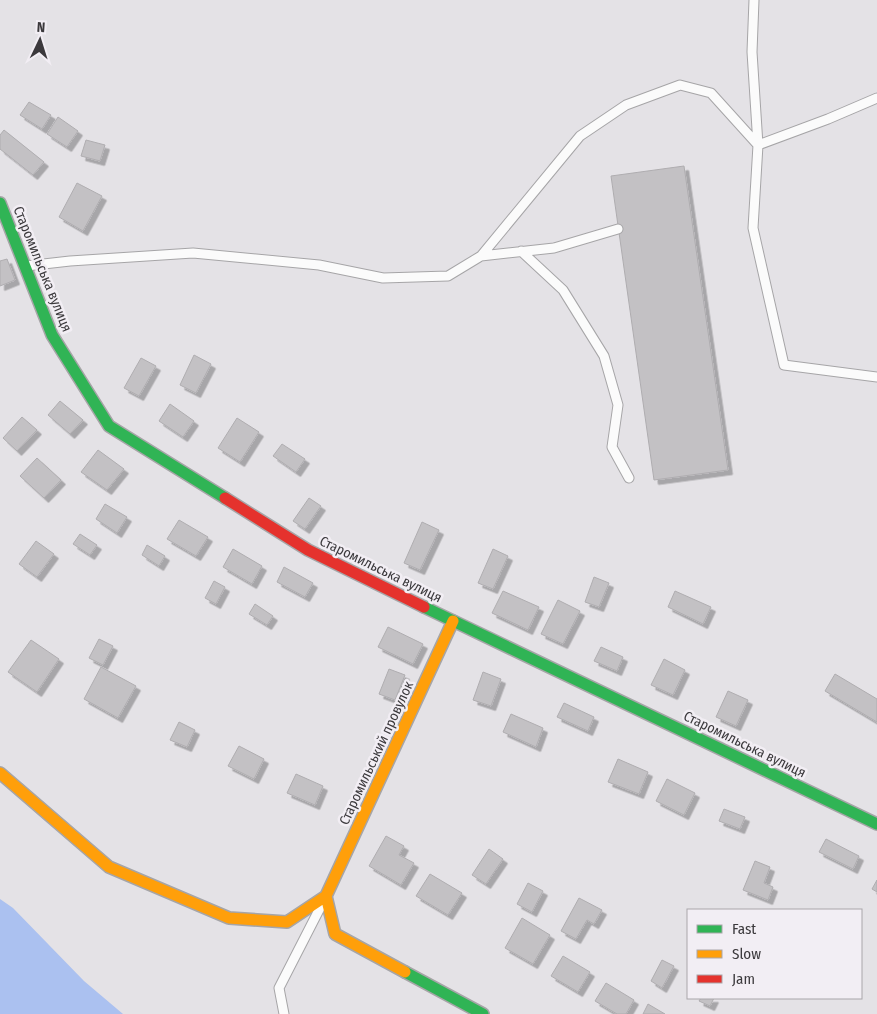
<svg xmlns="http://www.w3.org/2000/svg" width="877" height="1014" viewBox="0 0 877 1014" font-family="'Fira Sans Condensed',sans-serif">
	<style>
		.water { fill: #abc1f0 }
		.building { fill: #c3c1c4; stroke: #afadb0; filter: url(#shadow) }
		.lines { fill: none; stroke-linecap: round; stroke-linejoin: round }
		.lane-casing { stroke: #a6a5a7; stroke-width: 11 }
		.fast-casing { stroke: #a6a5a7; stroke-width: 14 }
		.slow-casing { stroke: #a6a5a7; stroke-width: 14 }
		.jam-casing { stroke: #a6a5a7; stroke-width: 14 }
		.lane { stroke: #fbfbfb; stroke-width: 9 }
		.fast { stroke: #30b455; stroke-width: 11 }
		.slow { stroke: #ff9f0a; stroke-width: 11 }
		.jam { stroke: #e5322d; stroke-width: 11 }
		.labels { text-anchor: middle; stroke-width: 5; stroke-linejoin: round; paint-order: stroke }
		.street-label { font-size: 14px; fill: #3b393c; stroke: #f2eef4 }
	</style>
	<defs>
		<filter id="shadow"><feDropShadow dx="4.5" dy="4.5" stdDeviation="0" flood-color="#0004"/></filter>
	</defs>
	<rect width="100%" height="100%" fill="#e4e2e6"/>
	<path class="water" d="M 0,899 L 13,908 L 84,981 L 123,1014 L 0,1014 Z"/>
	<path class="building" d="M 29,102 L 51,115 L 42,129 L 20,115 Z
		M 58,117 L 78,131 L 67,147 L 47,134 Z
		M 4,130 L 44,162 L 33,175 L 0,149 L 0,135 Z
		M 86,140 L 105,145 L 100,161 L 81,156 Z
		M 684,166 L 728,470 L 654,480 L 611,176 Z
		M 77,183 L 102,196 L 83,231 L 59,217 Z
		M 7,259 L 15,280 L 0,286 L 0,261 Z
		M 194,355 L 211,364 L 196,393 L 180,385 Z
		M 141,358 L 156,366 L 139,396 L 124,388 Z
		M 60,401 L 83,420 L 70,434 L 48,415 Z
		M 170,404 L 194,421 L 183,437 L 159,421 Z
		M 22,417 L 37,430 L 17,451 L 3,438 Z
		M 237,418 L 259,432 L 240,462 L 218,448 Z
		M 282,444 L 305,459 L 296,472 L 273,456 Z
		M 98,450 L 124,469 L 107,490 L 81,472 Z
		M 37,458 L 61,480 L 44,498 L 20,476 Z
		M 309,498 L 321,506 L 305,529 L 293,521 Z
		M 105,504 L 127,517 L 117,533 L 96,519 Z
		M 179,520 L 208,537 L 196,556 L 167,539 Z
		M 422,522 L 439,530 L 420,570 L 404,563 Z
		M 80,534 L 97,545 L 90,555 L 73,544 Z
		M 36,541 L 54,554 L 37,577 L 19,564 Z
		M 147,545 L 165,556 L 159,566 L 142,555 Z
		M 233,549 L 262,566 L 252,584 L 223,567 Z
		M 493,549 L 508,556 L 493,589 L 478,583 Z
		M 284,567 L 313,583 L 305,597 L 277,582 Z
		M 594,577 L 609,583 L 599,607 L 585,602 Z
		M 214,581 L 225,587 L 216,604 L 205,598 Z
		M 503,591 L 539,607 L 528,630 L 492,613 Z
		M 675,591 L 711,607 L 703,624 L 668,607 Z
		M 558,600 L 580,611 L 563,644 L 541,634 Z
		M 255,604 L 273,616 L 267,625 L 249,614 Z
		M 388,627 L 423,644 L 413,664 L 378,647 Z
		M 99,639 L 113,646 L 103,665 L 89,658 Z
		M 31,640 L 59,659 L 37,692 L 8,672 Z
		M 601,647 L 623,657 L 617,671 L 594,661 Z
		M 664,659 L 685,670 L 673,695 L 651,685 Z
		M 101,667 L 136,686 L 118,718 L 84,699 Z
		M 389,669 L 405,675 L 395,700 L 379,694 Z
		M 483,672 L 501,679 L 491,706 L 473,700 Z
		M 835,674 L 877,699 L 877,722 L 825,691 Z
		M 728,691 L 748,700 L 736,726 L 716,717 Z
		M 564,703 L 594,717 L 588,731 L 557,717 Z
		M 511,714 L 543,728 L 536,747 L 503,732 Z
		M 179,722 L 195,730 L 187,747 L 170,740 Z
		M 239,746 L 264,759 L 254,779 L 228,766 Z
		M 618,759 L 648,772 L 639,794 L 608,782 Z
		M 296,774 L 323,786 L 315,805 L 287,793 Z
		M 667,779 L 695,793 L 684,815 L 656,801 Z
		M 724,809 L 745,817 L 740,829 L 719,821 Z
		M 386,836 L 404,846 L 399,855 L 414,863 L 401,885 L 369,866 Z
		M 826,839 L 859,856 L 853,869 L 819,852 Z
		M 489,849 L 503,859 L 486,884 L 472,875 Z
		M 755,861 L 770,867 L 764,883 L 773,887 L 768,900 L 743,890 Z
		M 430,874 L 462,893 L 448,915 L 416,896 Z
		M 877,880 L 877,892 L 872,889 Z
		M 528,883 L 543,891 L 532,912 L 517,904 Z
		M 579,898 L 602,910 L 594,924 L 587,920 L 576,939 L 561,931 Z
		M 522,918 L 550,935 L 533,964 L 505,948 Z
		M 563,956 L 590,972 L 578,992 L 551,976 Z
		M 662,960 L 674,966 L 662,988 L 651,981 Z
		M 606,983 L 634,1000 L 626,1014 L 617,1014 L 595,1001 Z
		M 701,998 L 714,998 L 710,1006 L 699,1001 Z
		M 648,1004 L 665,1014 L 643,1014 Z"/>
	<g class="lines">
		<g class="lane-casing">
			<path id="lane" d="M 754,0 L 752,52 L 758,145 L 753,228 L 784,365 L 877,377
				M 521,251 L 563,290 L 604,356 L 618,405 L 612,447 L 629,478
				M 481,256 L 554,248 L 618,229
				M 26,266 L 70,261 L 193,253 L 319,265 L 383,278 L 448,276 L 481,256 L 580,136 L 626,105 L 680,85 L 711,93 L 758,145 L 828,119 L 877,98
				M 284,1014 L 279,988 L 320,908"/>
		</g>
		<g class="fast-casing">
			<path id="fast" d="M 0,203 L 52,335 L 109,426 L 225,498
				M 424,607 L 877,824
				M 405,972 L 483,1014"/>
		</g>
		<g class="slow-casing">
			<path id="slow" d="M 0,773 L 109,867 L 229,918 L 287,922 L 326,896
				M 405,972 L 335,934 L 326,896 L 453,621"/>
		</g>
		<g class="jam-casing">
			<path id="jam" d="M 225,498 L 308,550 L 424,607"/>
		</g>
		<use href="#lane" class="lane"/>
		<use href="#fast" class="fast"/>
		<use href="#slow" class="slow"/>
		<use href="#jam" class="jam"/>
	</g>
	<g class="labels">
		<g class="street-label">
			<text transform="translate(43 269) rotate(68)" y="5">Старомильська вулиця</text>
			<text transform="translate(381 569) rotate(26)" y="5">Старомильська вулиця</text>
			<text transform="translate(745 744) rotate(26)" y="5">Старомильська вулиця</text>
			<text transform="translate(376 753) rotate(-65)" y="5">Старомильський провулок</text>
		</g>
	</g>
	<rect x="687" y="909" width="175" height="90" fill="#f2eef4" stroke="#a9a6aa"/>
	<rect x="697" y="925" width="25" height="8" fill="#30b455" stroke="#a9a6aa"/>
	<text x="732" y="934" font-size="15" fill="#3b393c">Fast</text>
	<rect x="697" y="950" width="25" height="8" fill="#ff9f0a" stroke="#a9a6aa"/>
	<text x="732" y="959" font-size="15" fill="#3b393c">Slow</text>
	<rect x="697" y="975" width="25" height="8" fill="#e5322d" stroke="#a9a6aa"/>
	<text x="732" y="984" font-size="15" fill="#3b393c">Jam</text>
	<g transform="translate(40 40) rotate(4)" stroke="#f2eef4" stroke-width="4" paint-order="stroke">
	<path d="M0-4L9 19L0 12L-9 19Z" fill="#3b393c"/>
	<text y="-8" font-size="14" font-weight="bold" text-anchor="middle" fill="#3b393c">N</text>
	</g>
</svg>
